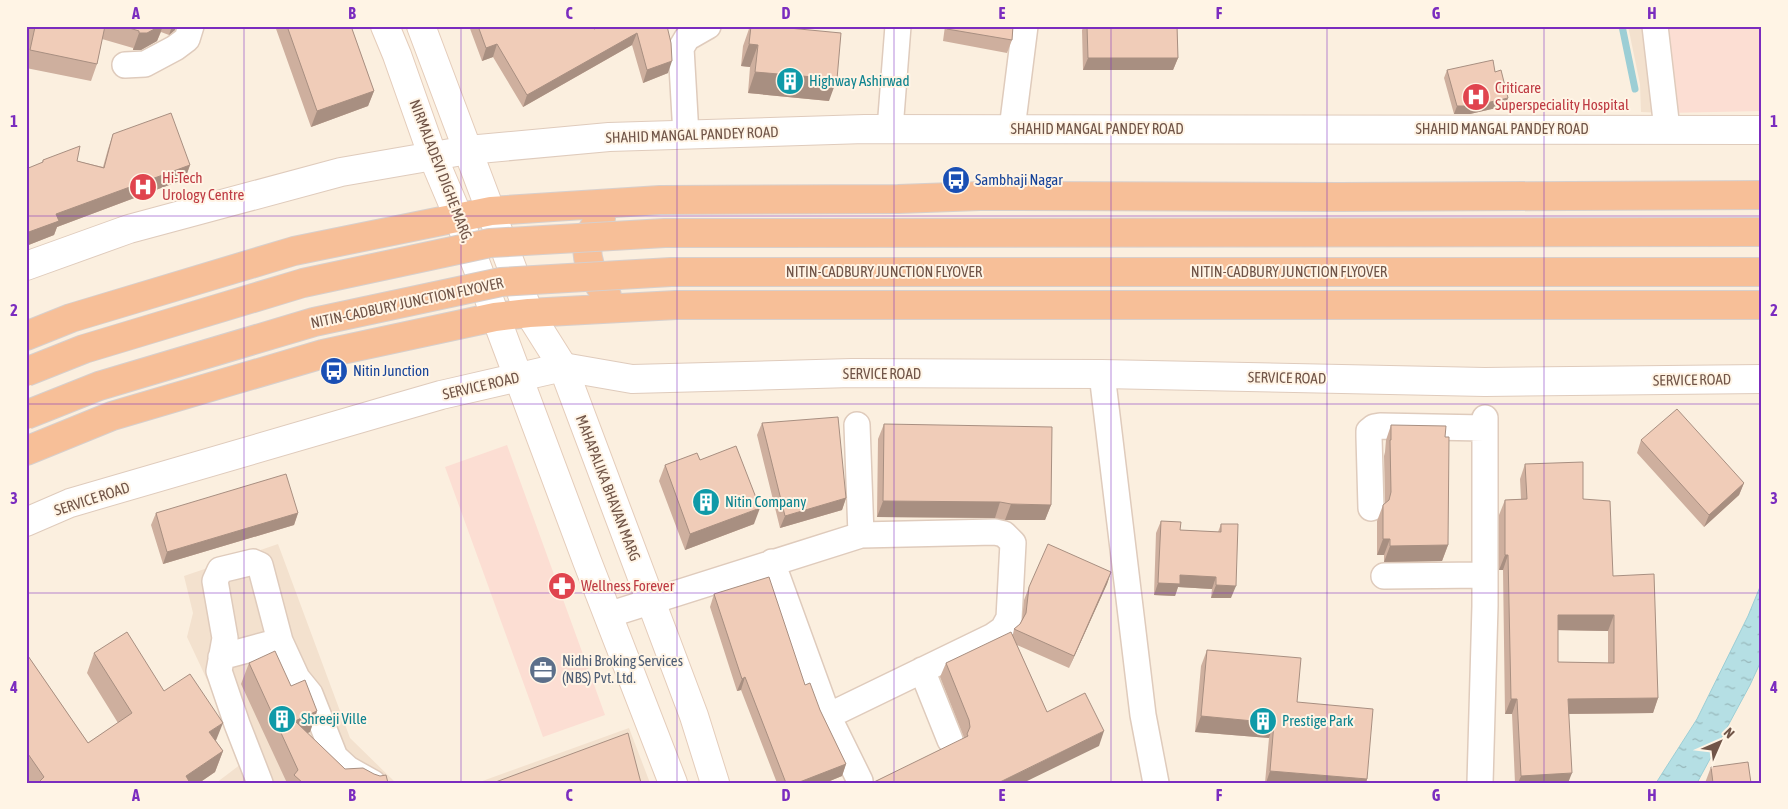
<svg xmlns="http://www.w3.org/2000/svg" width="1788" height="809" viewBox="0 0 1788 809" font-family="'Asap Condensed',sans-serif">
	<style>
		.residential { fill: #f3e1ce }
		.commercial { fill: #fcded3 }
		.water { fill: url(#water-ripples); stroke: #9cced5 }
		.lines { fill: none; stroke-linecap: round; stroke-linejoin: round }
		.stream { stroke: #9cced5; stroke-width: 7 }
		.minor-casing { stroke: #dfcbbc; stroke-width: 28 }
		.tertiary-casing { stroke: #dfcbbc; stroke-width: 30 }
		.secondary-casing { stroke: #e4ccba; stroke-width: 30 }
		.trunk-casing { stroke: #d7cfcc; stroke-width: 30 }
		.minor { stroke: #fff; stroke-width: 25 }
		.tertiary { stroke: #fff; stroke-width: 28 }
		.secondary { stroke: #fff; stroke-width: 28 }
		.trunk { stroke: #f7bf98; stroke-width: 28 }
		.trunk-bridge-casing { stroke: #d7cfcc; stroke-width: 30; stroke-linecap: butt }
		.trunk-bridge { stroke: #f7bf98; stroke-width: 28 }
		.wall { fill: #ceaf9e; fill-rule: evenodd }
		.shaded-wall { fill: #a88f81 }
		.building { fill: #f0ccb8; stroke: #a88f81; fill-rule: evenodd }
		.grid { fill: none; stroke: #7b2cbf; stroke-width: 1; stroke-opacity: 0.55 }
		.labels { text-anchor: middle; stroke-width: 4; stroke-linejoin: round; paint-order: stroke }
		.culture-label { font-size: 15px; fill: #0d838f; stroke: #fff4e5; text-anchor: start }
		.health-label { font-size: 15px; fill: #be3a42; stroke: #fff4e5; text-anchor: start }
		.street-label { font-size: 15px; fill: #715548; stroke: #fff4e5 }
		.transit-label { font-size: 15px; fill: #164399; stroke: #fff4e5; text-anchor: start }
		.service-label { font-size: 15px; fill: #4e5e75; stroke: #fff4e5; text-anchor: start }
		.neatline { fill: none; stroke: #7b2cbf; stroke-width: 2 }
		.grid-label { font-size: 16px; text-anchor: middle; font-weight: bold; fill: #7b2cbf }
	</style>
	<defs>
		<pattern id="water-ripples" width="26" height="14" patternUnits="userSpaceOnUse" patternTransform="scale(1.25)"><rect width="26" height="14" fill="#b5dfe4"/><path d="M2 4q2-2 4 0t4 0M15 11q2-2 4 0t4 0" fill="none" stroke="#98b8bb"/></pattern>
	</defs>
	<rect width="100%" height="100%" fill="#fbefdf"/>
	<path class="residential" d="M 1628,26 L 1666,26 L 1665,113 L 1641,112 L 1640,84 Z
		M 278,544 L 350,738 L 396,783 L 216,783 L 245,761 L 187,637 L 193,613 L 184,576 Z
		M 629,728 L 650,783 L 477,783 Z"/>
	<path class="commercial" d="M 1666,26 L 1762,26 L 1762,111 L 1665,113 Z
		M 507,445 L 605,715 L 543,737 L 445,467 Z"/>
	<path class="water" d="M 1762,582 L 1762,659 L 1750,685 L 1697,783 L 1656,783 L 1697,719 L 1748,616 Z"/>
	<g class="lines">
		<path class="stream" d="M 1622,26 L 1635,89"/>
		<g class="minor-casing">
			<path id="minor" d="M 1655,26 L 1667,129
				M 125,65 L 145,64 L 175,48 L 187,39 L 191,26
				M 890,129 L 898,26
				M 1012,129 L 1025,26
				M 686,135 L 681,48 L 687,38 L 708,26
				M 1102,374 L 1143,715 L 1156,783
				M 857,425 L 861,535
				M 1371,508 L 1369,437 L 1369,431 L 1374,427 L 1380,426 L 1484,428
				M 1384,576 L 1484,575
				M 608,615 L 861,535 L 995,532 L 1004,534 L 1013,543 L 1009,618 L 1003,629 L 993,636 L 828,716 L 772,562
				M 280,641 L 297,678 L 310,694 L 335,757 L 348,769 L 373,783
				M 221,657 L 280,641 L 260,565 L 253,562 L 220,570 L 215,581 L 225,638 L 219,671 L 237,724 L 260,783
				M 922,670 L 950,740
				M 828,716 L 860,781
				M 1480,783 L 1485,606 L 1485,418"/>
		</g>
		<g class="tertiary-casing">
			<path id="tertiary" d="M 26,266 L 129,229 L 341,172 L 468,150 L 609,137 L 865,129 L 1762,130
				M 26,522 L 70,503 L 396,408 L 441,395 L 563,367 L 632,379 L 852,373 L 1102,374 L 1485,382 L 1762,379"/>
		</g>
		<g class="secondary-casing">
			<path id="secondary" d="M 385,26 L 397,55 L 433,157 L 458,216 L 587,561 L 673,783
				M 421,26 L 529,313 L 563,367 L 694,716 L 715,783"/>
		</g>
		<g class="trunk-casing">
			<path id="trunk" d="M 601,218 C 578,244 587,270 607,296
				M 26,336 L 71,318 L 294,251 L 491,211 L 660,200 L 898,199 L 980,196 L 1340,197 L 1762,195
				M 26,451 L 112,416 L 323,354 L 495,317 L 529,313 L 676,305 L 1762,305"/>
		</g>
		<use href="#minor" class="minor"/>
		<use href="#tertiary" class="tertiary"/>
		<use href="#secondary" class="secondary"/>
		<use href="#trunk" class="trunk"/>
		<g class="trunk-bridge-casing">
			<path id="trunk-bridge" d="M 26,372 L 84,349 L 303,283 L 490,243 L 665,233 L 1762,232
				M 26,415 L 99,386 L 314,322 L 501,282 L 671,272 L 1762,272"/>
		</g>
		<use href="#trunk-bridge" class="trunk-bridge"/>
	</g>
	<path class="wall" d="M 26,26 L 176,26 L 175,30 L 169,35 L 161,32 L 157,41 L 141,50 L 133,50 L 133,48 L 102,39 L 97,64 L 91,81 L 26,68 L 26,57 L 29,44 L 26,44 Z
		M 275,26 L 351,26 L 374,91 L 368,106 L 311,127 Z
		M 469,26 L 593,26 L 594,29 L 667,26 L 668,73 L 643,83 L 632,45 L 523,107 L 493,57 L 482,61 Z
		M 750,26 L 768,26 L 829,101 L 748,93 L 750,67 L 741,66 L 743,46 Z
		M 945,26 L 1013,26 L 1012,40 L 1007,53 L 943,41 Z
		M 1084,26 L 1177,26 L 1178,58 L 1173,70 L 1083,70 L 1082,30 Z
		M 1447,70 L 1495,72 L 1505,106 L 1470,114 L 1454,114 L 1444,78 Z
		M 113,134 L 190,165 L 185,179 L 57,227 L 54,235 L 26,246 L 26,169 L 42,163 L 43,160 L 77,161 L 103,167 L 108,149 Z
		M 762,423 L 846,498 L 842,510 L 780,528 L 757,435 Z
		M 884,424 L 1051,505 L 1045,520 L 1005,520 L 995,518 L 877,517 L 878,439 Z
		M 1391,425 L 1448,545 L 1442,561 L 1384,562 L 1384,555 L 1377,555 L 1377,521 L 1383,505 L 1385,503 L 1384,456 L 1385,452 L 1386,440 Z
		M 1641,440 L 1744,483 L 1739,495 L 1704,527 L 1637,453 Z
		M 1525,464 L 1583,499 L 1658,698 L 1653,713 L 1569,714 L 1568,783 L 1515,783 L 1512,714 L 1505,714 L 1503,570 L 1499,570 L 1499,515 L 1505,500 L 1521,499 L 1520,479 ZM 1558,630 L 1608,631 L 1608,663 L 1558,662 Z
		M 665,465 L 754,524 L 685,550 L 659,481 Z
		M 156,513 L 298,513 L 294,525 L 163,564 L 151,525 Z
		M 1161,521 L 1180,530 L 1218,532 L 1221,524 L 1231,598 L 1211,598 L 1212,589 L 1178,587 L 1175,596 L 1154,595 L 1156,533 Z
		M 1111,572 L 1107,584 L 1069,668 L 1017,645 L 1047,712 L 1099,746 L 964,738 L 963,735 L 940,677 L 946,663 L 1013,634 L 1014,629 L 1020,624 L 1022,620 L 1024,600 L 1029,587 Z
		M 714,594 L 805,685 L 820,710 L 846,764 L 842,776 L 825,783 L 777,783 L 741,690 L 737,691 L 710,607 Z
		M 1207,650 L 1297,702 L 1367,779 L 1366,783 L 1265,783 L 1269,738 L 1195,732 L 1201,666 Z
		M 26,653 L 88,743 L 118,723 L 87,673 L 94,653 L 164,691 L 216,741 L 223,751 L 215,772 L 199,783 L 27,783 Z
		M 249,663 L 291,686 L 317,711 L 310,732 L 307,733 L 345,769 L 388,783 L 287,783 L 241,684 Z
		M 1711,767 L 1751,783 L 1705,783 Z"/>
	<path class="shaded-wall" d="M 160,26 L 163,26 L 157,41 L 141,50 L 133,50 L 139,33 Z
		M 172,26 L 176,26 L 175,30 L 169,35 Z
		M 637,33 L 632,45 L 523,107 L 527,95 Z
		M 497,44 L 493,57 L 482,61 L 486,48 Z
		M 749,44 L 758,45 L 750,67 L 741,66 Z
		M 1088,58 L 1178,58 L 1173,70 L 1083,70 Z
		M 672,61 L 668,73 L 643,83 L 647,70 Z
		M 755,72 L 837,79 L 829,101 L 748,93 Z
		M 374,91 L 368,106 L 311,127 L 317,111 Z
		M 1508,98 L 1505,106 L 1470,114 L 1454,114 L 1457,106 Z
		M 190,165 L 185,179 L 57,227 L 54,235 L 26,246 L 26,233 L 56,214 Z
		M 1744,483 L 1739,495 L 1704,527 L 1709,515 Z
		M 846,498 L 842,510 L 780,528 L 785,516 Z
		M 883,501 L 1000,502 L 995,518 L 877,517 Z
		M 1011,504 L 1051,505 L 1045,520 L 1005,520 Z
		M 760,508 L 754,524 L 685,550 L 690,534 Z
		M 298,513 L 294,525 L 163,564 L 167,552 Z
		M 1383,539 L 1390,539 L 1384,555 L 1377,555 Z
		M 1448,545 L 1442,561 L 1384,562 L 1390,546 Z
		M 1505,555 L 1508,555 L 1503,570 L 1499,570 Z
		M 1111,572 L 1107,584 L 1069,668 L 1074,656 Z
		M 1180,575 L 1216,577 L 1212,589 L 1178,587 L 1175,596 L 1154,595 L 1158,583 Z
		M 1216,585 L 1236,586 L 1231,598 L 1211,598 Z
		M 1558,615 L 1614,615 L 1608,631 L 1552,630 Z
		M 745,677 L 741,690 L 737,691 L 742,679 Z
		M 1658,698 L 1653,713 L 1562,714 L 1568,699 Z
		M 1511,699 L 1517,699 L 1512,714 L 1505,714 Z
		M 317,711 L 310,732 L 287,742 L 295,721 Z
		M 1201,716 L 1274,723 L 1269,738 L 1195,732 Z
		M 223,723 L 215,743 L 209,732 Z
		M 1104,731 L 1099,746 L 1023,783 L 998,783 Z
		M 223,751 L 215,772 L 199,783 L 183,783 L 186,776 Z
		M 846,764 L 842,776 L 825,783 L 797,783 Z
		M 1270,771 L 1367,779 L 1366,783 L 1266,783 Z
		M 1572,773 L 1568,783 L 1518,783 L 1521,776 Z"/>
	<path class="building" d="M 30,26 L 105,26 L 97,64 L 30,50 L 35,27 Z
		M 123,26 L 160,26 L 147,33 L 139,33 L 139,31 Z
		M 287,26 L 351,26 L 374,91 L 317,111 Z
		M 478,26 L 593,26 L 594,29 L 602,26 L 667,26 L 671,43 L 672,61 L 647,70 L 637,33 L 527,95 L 497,44 L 486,48 Z
		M 751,26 L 768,26 L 841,33 L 837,79 L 755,72 L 758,45 L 749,44 Z
		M 947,26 L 1013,26 L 1012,40 L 947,29 Z
		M 1087,26 L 1177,26 L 1178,58 L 1088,58 Z
		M 1493,60 L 1495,72 L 1501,70 L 1508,98 L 1473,106 L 1457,106 L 1447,70 Z
		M 171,113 L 190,165 L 56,214 L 59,221 L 26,233 L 26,169 L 43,162 L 43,160 L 80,146 L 77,161 L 104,168 L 113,134 Z
		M 1677,409 L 1744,483 L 1709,515 L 1641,440 Z
		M 838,417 L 846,498 L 785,516 L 762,423 Z
		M 884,424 L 1052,427 L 1051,505 L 1011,504 L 1000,502 L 883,501 Z
		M 1391,425 L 1446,426 L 1445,437 L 1449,437 L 1448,545 L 1390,546 L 1390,539 L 1383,539 L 1383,505 L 1389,500 L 1391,492 L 1390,440 L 1391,440 Z
		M 736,446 L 760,508 L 690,534 L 665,465 L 697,453 L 700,460 Z
		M 1583,462 L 1583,499 L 1610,501 L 1613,576 L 1654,574 L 1658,698 L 1568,699 L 1572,773 L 1521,776 L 1517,699 L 1511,699 L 1508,555 L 1505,555 L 1505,500 L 1527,499 L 1525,464 ZM 1558,615 L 1614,615 L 1614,663 L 1558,662 Z
		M 286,474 L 298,513 L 167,552 L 156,513 Z
		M 1161,521 L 1181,522 L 1180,530 L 1221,532 L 1221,524 L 1238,524 L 1236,586 L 1216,585 L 1216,577 L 1180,575 L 1180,584 L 1158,583 Z
		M 1048,544 L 1111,572 L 1074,656 L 1014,629 L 1020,624 L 1026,613 L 1029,587 Z
		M 769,577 L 805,685 L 810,683 L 820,710 L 846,764 L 797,783 L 786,783 L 745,677 L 742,679 L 714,594 Z
		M 127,632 L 164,691 L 190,674 L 223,723 L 209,732 L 223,751 L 186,776 L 190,783 L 41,783 L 40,781 L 44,777 L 26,751 L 26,653 L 88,743 L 132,713 L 94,653 Z
		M 1011,632 L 1047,712 L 1085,693 L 1104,731 L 998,783 L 872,783 L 968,736 L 967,734 L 970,727 L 969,720 L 946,663 Z
		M 1207,650 L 1301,658 L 1297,702 L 1373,709 L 1367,779 L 1270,771 L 1274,723 L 1201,716 Z
		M 275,651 L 291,686 L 305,680 L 317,711 L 295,721 L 345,769 L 363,768 L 374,774 L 380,776 L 386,775 L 388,783 L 303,783 L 294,775 L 298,770 L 249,663 Z
		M 628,733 L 641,783 L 493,783 Z
		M 1748,762 L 1751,783 L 1713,783 L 1711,767 Z"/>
	<path class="grid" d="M 244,26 L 244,783M 461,26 L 461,783M 677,26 L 677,783M 894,26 L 894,783M 1111,26 L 1111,783M 1327,26 L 1327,783M 1544,26 L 1544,783M 26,216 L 1762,216M 26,404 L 1762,404M 26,593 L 1762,593"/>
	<defs>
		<g id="building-disc" transform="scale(1.4375)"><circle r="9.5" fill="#0f9aa8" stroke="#fff4e5"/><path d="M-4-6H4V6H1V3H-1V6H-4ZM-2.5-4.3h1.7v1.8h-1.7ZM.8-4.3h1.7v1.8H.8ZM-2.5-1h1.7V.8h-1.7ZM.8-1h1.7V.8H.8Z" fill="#fff"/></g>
		<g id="hospital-disc" transform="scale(1.4375)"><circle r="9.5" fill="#e0444e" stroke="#fff4e5"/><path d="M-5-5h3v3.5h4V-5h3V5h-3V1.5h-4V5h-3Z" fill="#fff"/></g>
		<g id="bus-disc" transform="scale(1.4375)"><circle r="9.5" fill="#1a4fb4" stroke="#fff4e5"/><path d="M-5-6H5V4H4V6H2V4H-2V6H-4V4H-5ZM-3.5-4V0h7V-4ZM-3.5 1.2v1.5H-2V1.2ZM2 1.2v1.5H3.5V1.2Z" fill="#fff"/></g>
		<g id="pharmacy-disc" transform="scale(1.4375)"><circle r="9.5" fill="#e0444e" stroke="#fff4e5"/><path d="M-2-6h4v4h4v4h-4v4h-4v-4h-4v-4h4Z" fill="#fff"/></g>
		<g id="office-disc" transform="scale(1.4375)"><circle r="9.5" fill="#5c6f8a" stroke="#fff4e5"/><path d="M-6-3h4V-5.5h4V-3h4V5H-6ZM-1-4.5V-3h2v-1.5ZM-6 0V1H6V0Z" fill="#fff"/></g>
	</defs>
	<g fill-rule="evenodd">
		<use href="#building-disc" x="790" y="81"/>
		<use href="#hospital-disc" x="1476" y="97"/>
		<use href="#bus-disc" x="956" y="180"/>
		<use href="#hospital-disc" x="143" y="187"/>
		<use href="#bus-disc" x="334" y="371"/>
		<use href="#building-disc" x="706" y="502"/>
		<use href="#pharmacy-disc" x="562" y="586"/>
		<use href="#office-disc" x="543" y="670"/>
		<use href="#building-disc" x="282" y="719"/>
		<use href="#building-disc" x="1263" y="721"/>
	</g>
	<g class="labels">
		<g class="culture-label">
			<text x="809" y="86">Highway Ashirwad</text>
			<text x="725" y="507">Nitin Company</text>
			<text x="301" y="724">Shreeji Ville</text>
			<text x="1282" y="726">Prestige Park</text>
		</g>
		<g class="health-label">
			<text x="1495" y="93">Criticare<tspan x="1495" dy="17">Superspeciality Hospital</tspan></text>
			<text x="162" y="183">Hi-Tech<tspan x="162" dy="17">Urology Centre</tspan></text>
			<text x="581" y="591">Wellness Forever</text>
		</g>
		<g class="street-label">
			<text x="1097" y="134">SHAHID MANGAL PANDEY ROAD</text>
			<text x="1502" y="134">SHAHID MANGAL PANDEY ROAD</text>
			<text transform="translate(692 135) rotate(-2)" y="5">SHAHID MANGAL PANDEY ROAD</text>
			<text transform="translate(441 171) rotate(69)" y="5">NIRMALADEVI DIGHE MARG,</text>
			<text x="884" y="277">NITIN-CADBURY JUNCTION FLYOVER</text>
			<text x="1289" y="277">NITIN-CADBURY JUNCTION FLYOVER</text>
			<text transform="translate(407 303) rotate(-12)" y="5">NITIN-CADBURY JUNCTION FLYOVER</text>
			<text x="882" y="379">SERVICE ROAD</text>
			<text transform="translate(1287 378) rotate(1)" y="5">SERVICE ROAD</text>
			<text transform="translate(1692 380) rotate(-1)" y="5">SERVICE ROAD</text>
			<text transform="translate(481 386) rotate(-13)" y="5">SERVICE ROAD</text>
			<text transform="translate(608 488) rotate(69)" y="5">MAHAPALIKA BHAVAN MARG</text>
			<text transform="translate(92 499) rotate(-18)" y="5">SERVICE ROAD</text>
		</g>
		<g class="transit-label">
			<text x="975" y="185">Sambhaji Nagar</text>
			<text x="353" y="376">Nitin Junction</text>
		</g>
		<g class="service-label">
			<text x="562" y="666">Nidhi Broking Services<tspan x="562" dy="17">(NBS) Pvt. Ltd.</tspan></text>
		</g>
	</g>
	<rect width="1788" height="809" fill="none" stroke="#fff4e5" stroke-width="55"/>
	<g transform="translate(1720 742) rotate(45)" stroke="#fff4e5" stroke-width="4" paint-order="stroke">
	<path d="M0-4L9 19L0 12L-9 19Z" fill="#715548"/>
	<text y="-8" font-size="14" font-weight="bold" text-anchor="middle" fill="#715548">N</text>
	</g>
	<rect x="28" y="28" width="1732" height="754" class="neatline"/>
	<g class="grid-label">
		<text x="136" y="19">A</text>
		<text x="352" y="19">B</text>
		<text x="569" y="19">C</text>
		<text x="786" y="19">D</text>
		<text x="1002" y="19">E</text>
		<text x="1219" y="19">F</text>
		<text x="1436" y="19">G</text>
		<text x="1652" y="19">H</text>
		<text x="14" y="127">1</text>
		<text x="1774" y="127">1</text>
		<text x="14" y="316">2</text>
		<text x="1774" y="316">2</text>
		<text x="14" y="504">3</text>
		<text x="1774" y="504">3</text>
		<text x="14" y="693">4</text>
		<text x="1774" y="693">4</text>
		<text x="136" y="801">A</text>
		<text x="352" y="801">B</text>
		<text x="569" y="801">C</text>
		<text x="786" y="801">D</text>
		<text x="1002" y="801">E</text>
		<text x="1219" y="801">F</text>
		<text x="1436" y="801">G</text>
		<text x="1652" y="801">H</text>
	</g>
</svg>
